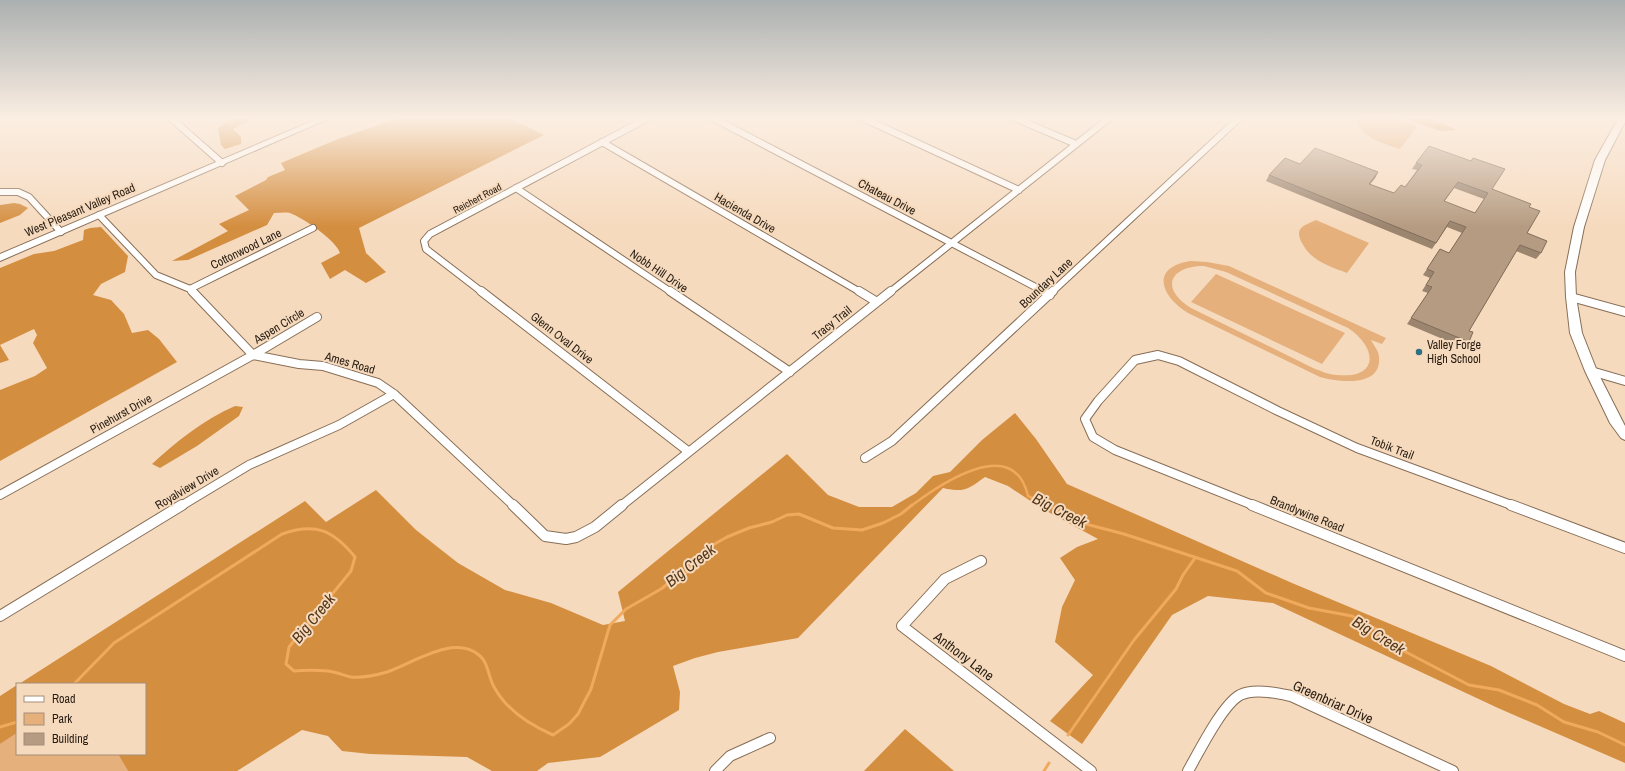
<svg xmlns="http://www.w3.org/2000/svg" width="1625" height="771" viewBox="0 0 1625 771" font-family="'Archivo Narrow',sans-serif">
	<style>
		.green { fill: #e5b07c; fill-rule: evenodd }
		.forest { fill: #d48e40 }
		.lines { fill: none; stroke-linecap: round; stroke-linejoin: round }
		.stream-far1 { stroke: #f1a95d; stroke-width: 2.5 }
		.stream { stroke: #f1a95d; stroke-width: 3 }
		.street-far2-casing { stroke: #876e56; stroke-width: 8 }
		.street-far1-casing { stroke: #876e56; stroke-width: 10 }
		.street-casing { stroke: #876e56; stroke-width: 12 }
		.secondary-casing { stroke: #876e56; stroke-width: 2 }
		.street-far2 { stroke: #fff; stroke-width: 6 }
		.street-far1 { stroke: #fff; stroke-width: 8 }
		.street { stroke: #fff; stroke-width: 10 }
		.secondary { fill: #fff; fill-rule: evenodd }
		.wall { fill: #9c856f; fill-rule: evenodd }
		.shaded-wall { fill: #7f6c5a }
		.building { fill: #b59b81; stroke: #7f6c5a; fill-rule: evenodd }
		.poi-dot { fill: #2e7282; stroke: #f6dabe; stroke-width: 1.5 }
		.labels { text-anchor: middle; stroke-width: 4; stroke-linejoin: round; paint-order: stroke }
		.far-street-label { font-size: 10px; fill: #261b11; stroke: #f6dabe }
		.street-label { font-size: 12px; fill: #261b11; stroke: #f6dabe }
		.poi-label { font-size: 12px; fill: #261b11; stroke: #f6dabe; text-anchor: start }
		.near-street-label { font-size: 14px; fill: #261b11; stroke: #f6dabe }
		.near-water-label { font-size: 16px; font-style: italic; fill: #543717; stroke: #f6dabe }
	</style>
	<rect width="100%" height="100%" fill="#f6dabe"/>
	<path class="green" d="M 1356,119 L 1397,119 L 1417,126 L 1400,149 C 1383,143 1361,138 1356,119 Z
		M 1316,220 L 1369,243 L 1347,273 C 1329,266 1311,261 1302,243 C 1294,228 1303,226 1316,220 Z
		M 1191,261 L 1207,262 L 1229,266 L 1386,338 L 1382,344 L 1371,340 C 1374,346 1379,351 1379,357 C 1382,388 1338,382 1320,377 L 1188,313 C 1160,296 1150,267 1191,261 ZM 1204,266 L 1226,272 L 1348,328 C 1378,348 1379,379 1337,375 C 1329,375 1321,371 1313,368 L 1191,308 C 1160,289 1169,266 1204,266 Z
		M 1216,274 L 1345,333 L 1322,364 L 1191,302 Z
		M 17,733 L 17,754 L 118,754 L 128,771 L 0,771 L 0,744 Z"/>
	<path class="forest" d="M 230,119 L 252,119 L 233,129 L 241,137 L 241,144 L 225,149 L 221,145 L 218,128 Z
		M 395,119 L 512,119 L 544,135 L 359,228 L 366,253 L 386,272 L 366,283 L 345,270 L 330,279 L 321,263 L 340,253 C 336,240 303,218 290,213 C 285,212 279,213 274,213 L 267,225 L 188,260 L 172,261 L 228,231 L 219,224 L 249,210 L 235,196 L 266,180 L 268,177 L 285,170 L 281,163 L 338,139 Z
		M 1407,119 L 1435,119 L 1436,121 L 1457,130 L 1440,131 Z
		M 14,203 L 20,204 L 28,208 L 20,215 L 0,223 L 0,205 Z
		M 101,227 L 128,256 L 125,272 L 101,284 L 93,295 L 111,300 L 124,314 L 132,333 L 148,330 L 159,339 L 177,362 L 0,461 L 0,390 L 35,376 L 47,368 L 33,343 L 37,335 L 34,329 L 0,345 L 9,360 L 0,363 L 0,268 L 34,254 L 54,251 L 83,240 L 84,230 L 90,228 Z
		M 235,406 L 243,407 L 239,416 L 197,446 L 160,468 L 152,464 C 177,441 203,420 235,406 Z
		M 1015,413 L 1036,439 L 1067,484 L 1292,583 L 1491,666 L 1564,704 L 1590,714 L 1599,711 L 1625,723 L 1625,763 L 1498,708 L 1273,603 L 1208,596 L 1172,615 L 1082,744 L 1050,721 L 1093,675 L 1055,642 L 1062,607 L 1075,580 L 1060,558 L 1077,547 L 1098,539 L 1041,508 L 1008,486 L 985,477 C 968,489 965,493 943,488 L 798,638 L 718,652 L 695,658 L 673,666 L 680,692 L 679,710 L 600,757 L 548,763 L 537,771 L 492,771 L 467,757 L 370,754 L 342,751 L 328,736 L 302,730 L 237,771 L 128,771 L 118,754 L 145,754 L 145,684 L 19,684 L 305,501 L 326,522 L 376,490 L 416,530 L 458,563 L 505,590 L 551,603 L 603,625 L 625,621 L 618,592 L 787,454 L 828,495 L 859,507 L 892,507 L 916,493 L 933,476 L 950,472 L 982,440 Z
		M 17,685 L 17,733 L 0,744 L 0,696 Z
		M 905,729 L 954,771 L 864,771 Z"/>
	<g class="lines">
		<path class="stream-far1" d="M 911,506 C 939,485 1014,433 1028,496 L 1049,506"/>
		<path class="stream" d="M 1047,505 L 1082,523 L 1124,534 L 1237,571 L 1266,593 L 1309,608 L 1352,616 L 1378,630 L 1383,640 L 1469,685 L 1499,690 L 1537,705 L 1564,722 L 1598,732 L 1625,745
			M 74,684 L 114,643 L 282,534 C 315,522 333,530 355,557 L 351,571 L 289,647 L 286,664 L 294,671 C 305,670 316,670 328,671 C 336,672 343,675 351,677 C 363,678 377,675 387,672 C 413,663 454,634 479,655 C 488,662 488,675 493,685 C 505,709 530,725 553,735 L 569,724 L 578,714 L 591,689 L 610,625 L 626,609 L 661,589 L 675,578 L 685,574 L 711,546 L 727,537 L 749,528 L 772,522 L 787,515 L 799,514 L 833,528 L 862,530 L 883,523 L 901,514 L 912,505
			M 0,727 L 17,722
			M 1068,735 L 1134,640 L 1176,589 L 1183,575 L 1195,558
			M 1044,771 L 1049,763"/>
		<g class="street-far2-casing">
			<path id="street-far2" d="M 172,119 L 222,163
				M 715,119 L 1045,292
				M 865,119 L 1019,190
				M 1017,119 L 1076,144
				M 602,142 L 860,292
				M 516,188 L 671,292
				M 0,192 L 18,192 L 29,197 L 61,232
				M 99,215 L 156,275 L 190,289 L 193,292
				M 190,289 L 313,228
				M 482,292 L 426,249 L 424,241 L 430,234 L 646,119
				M 890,292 L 1108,119
				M 1052,292 L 1238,119"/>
		</g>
		<g class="street-far1-casing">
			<path id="street-far1" d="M 192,291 L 253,355 L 299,364 L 323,366 L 378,383 L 394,394 L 514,506
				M 481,291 L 689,452
				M 670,291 L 790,372
				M 859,291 L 877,302
				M 1043,291 L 1050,295
				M 1571,297 L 1625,312
				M 1591,371 L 1625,381
				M 865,458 L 892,441 L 1053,291
				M 0,495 L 253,355 L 317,317
				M 181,506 L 249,465 L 339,425 L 394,394
				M 621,506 L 891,291
				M 1255,506 L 1115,450 L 1093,437 L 1085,419 L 1098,401 L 1135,360 L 1158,355 L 1179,361 L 1278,411 L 1357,448 L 1514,506"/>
		</g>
		<g class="street-casing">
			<path id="street" d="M 513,505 L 545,536 L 566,539 L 576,537 L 595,527 L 622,505
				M 1252,505 L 1625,656
				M 1511,505 L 1625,548
				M 981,561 L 945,579 L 902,626 L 1091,771
				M 0,616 L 182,505
				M 715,771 L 730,756 L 770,738
				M 1188,771 C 1199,752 1222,705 1240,695 C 1254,688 1276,693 1291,696 L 1453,771"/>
		</g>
		<g class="secondary-casing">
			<path id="secondary" d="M 317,119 L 328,119 L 0,261 L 0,254 Z
				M 1618,119 L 1625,119 L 1625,122 L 1605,160 L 1584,227 L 1575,272 L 1576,297 L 1582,333 L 1597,371 L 1625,426 L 1625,440 L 1621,438 L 1610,423 L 1585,371 L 1570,333 L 1566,297 L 1565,272 L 1574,227 L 1595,160 Z"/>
		</g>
		<use href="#street-far2" class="street-far2"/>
		<use href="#street-far1" class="street-far1"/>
		<use href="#street" class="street"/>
		<use href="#secondary" class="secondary"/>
	</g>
	<path class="wall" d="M 1416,163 L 1492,189 L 1529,207 L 1527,233 L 1541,253 L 1536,259 L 1516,251 L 1469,331 L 1469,342 L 1464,348 L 1407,324 L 1428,293 L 1422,291 L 1430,278 L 1423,275 L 1440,249 L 1449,253 L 1462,233 L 1447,227 L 1432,249 L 1266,181 L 1269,175 L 1300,164 L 1378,172 L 1375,178 L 1370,184 L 1394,193 L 1405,187 L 1417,170 L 1412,169 ZM 1454,188 L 1484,199 L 1475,213 L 1444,202 Z"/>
	<path class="shaded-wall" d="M 1378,172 L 1375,178 L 1366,189 L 1369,184 Z"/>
	<path class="building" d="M 1429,146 L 1471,161 L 1473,158 L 1505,169 L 1492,189 L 1531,204 L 1529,207 L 1540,211 L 1527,233 L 1547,241 L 1541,253 L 1520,245 L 1469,331 L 1473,332 L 1469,342 L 1411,318 L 1432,287 L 1426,285 L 1434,272 L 1427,269 L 1440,249 L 1449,253 L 1466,227 L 1450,221 L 1436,243 L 1269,175 L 1285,158 L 1300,164 L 1315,148 L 1378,172 L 1369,184 L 1394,193 L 1401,185 L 1405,187 L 1422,165 L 1416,163 ZM 1458,182 L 1488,193 L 1475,213 L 1444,201 Z"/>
	<linearGradient id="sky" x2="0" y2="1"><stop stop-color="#abb0b0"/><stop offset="0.52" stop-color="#fbeee2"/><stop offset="1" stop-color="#fbeee2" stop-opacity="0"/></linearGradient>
	<rect width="1625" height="227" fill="url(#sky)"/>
	<circle class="poi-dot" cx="1419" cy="352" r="4"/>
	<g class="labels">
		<g class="far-street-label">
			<text transform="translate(477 198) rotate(-28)" y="4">Reichert Road</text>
		</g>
		<g class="street-label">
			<text transform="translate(887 197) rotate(28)" y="4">Chateau Drive</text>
			<text transform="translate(80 210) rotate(-23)" y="4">West Pleasant Valley Road</text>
			<text transform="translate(745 213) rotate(30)" y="4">Hacienda Drive</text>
			<text transform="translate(246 249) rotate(-26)" y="4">Cottonwood Lane</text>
			<text transform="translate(659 271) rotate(34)" y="4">Nobb Hill Drive</text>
			<text transform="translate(1046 283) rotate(-43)" y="4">Boundary Lane</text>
			<text transform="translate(832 323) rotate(-39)" y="4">Tracy Trail</text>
			<text transform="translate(279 326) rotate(-31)" y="4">Aspen Circle</text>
			<text transform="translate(562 338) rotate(38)" y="4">Glenn Oval Drive</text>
			<text transform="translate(350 363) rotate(16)" y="4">Ames Road</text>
			<text transform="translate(121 414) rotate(-29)" y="4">Pinehurst Drive</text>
			<text transform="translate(1392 448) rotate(21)" y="4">Tobik Trail</text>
			<text transform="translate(187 488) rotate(-31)" y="4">Royalview Drive</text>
			<text transform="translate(1307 514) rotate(22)" y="4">Brandywine Road</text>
		</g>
		<g class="poi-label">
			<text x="1427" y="349">Valley Forge<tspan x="1427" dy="14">High School</tspan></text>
		</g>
		<g class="near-street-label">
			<text transform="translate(964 656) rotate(37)" y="5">Anthony Lane</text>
			<text transform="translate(1333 702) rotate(24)" y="5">Greenbriar Drive</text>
		</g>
		<g class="near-water-label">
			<text transform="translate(1060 510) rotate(27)" y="6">Big Creek</text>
			<text transform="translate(690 565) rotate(-38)" y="6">Big Creek</text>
			<text transform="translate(313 618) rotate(-51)" y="6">Big Creek</text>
			<text transform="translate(1379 635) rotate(32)" y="6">Big Creek</text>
		</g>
	</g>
	<rect x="16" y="683" width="130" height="72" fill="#f6dabe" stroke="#a38e79"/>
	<rect x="24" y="696" width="20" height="6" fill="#ffffff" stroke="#a38e79"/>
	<text x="52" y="703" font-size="12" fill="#261b11">Road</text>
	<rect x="24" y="713" width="20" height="12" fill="#e5b07c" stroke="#a38e79"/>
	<text x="52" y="723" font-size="12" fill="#261b11">Park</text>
	<rect x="24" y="733" width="20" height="12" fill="#b59b81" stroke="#a38e79"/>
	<text x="52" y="743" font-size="12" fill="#261b11">Building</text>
</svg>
